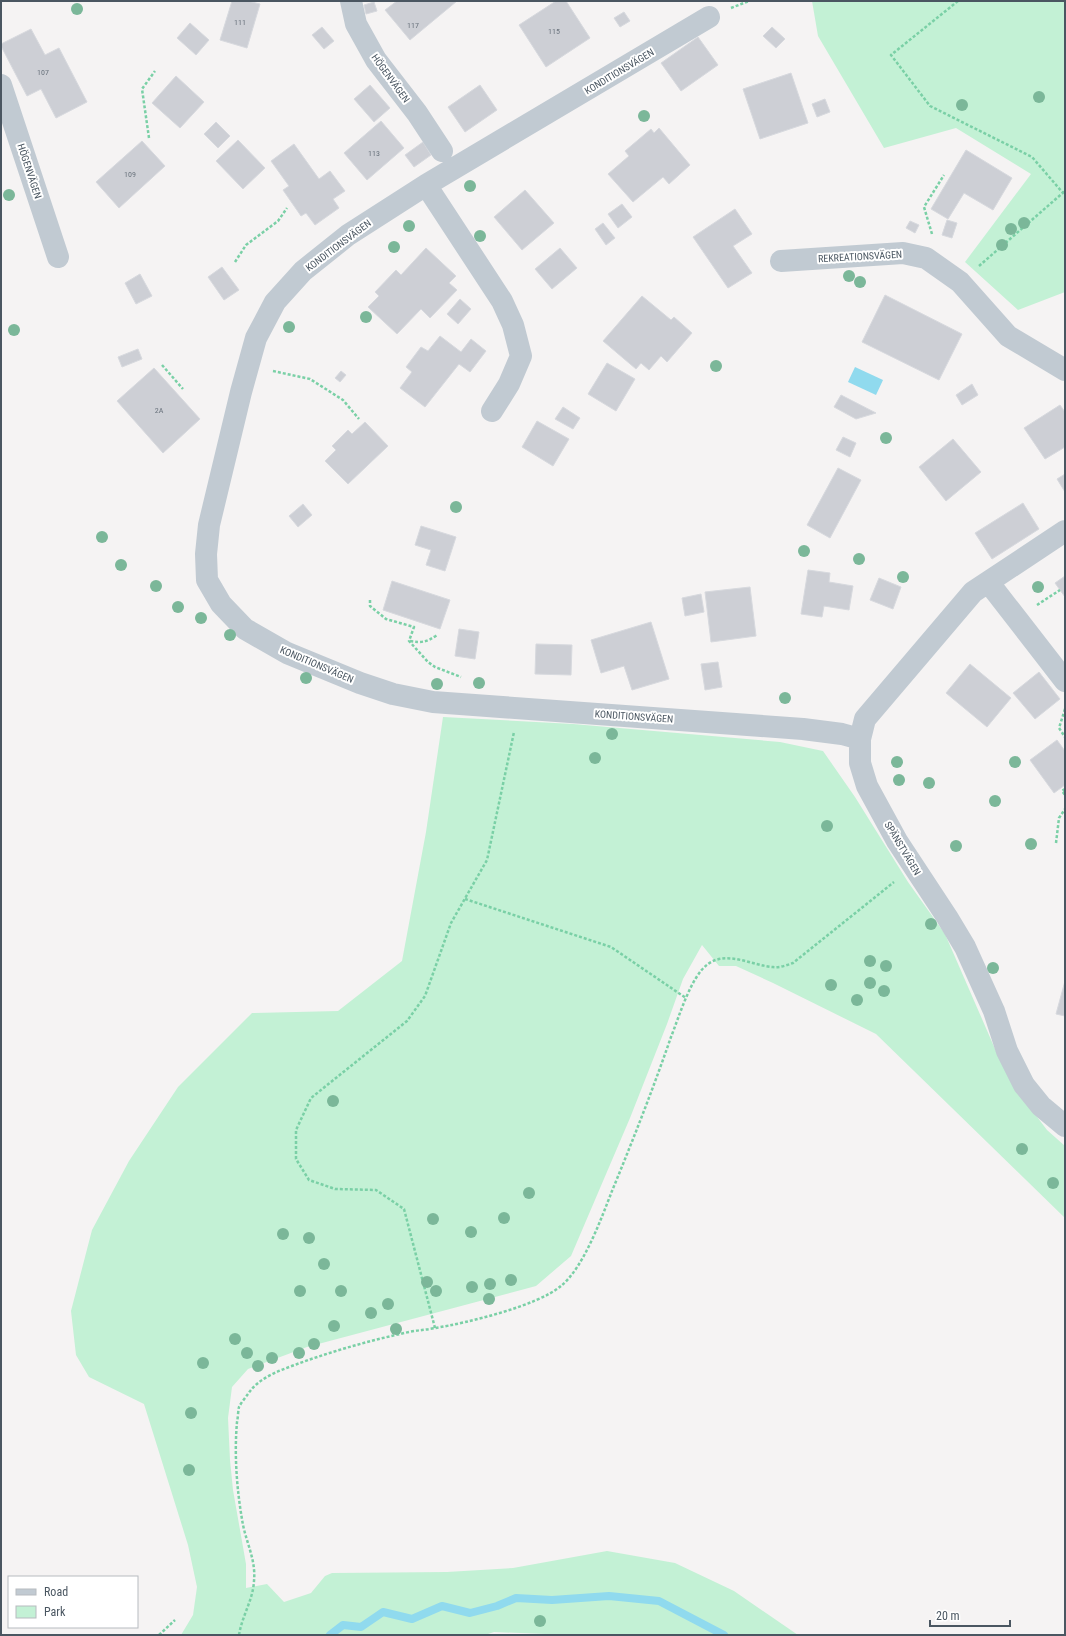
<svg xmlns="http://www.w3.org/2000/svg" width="1066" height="1636" viewBox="0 0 1066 1636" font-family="'Roboto Condensed',sans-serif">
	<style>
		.green { fill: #c3f1d5 }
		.water { fill: #90daee }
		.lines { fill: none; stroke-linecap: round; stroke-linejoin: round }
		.stream { stroke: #90daee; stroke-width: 8 }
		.building { fill: #cdcfd5; stroke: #d7d9de }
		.path { stroke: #7ad0a6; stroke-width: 2.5; stroke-dasharray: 3 2; stroke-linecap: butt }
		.street { stroke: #c1cad2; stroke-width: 22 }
		.tree { fill: #7bb799 }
		.labels { text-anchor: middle; stroke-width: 4; stroke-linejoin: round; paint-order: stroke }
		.number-label { font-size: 8px; fill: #6b747e }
		.street-label { font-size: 10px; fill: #4a5661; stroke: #fff }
	</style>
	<rect width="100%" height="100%" fill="#f5f3f3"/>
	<path class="green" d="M 812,1 L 1065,1 L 1065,292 L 1018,310 L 965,262 L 1031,174 L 956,128 L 884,148 L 818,36 Z
		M 443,717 L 573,724 L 780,742 L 823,751 L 855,797 L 908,882 L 945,934 L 999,1058 L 1019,1093 L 1047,1130 L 1065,1146 L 1065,1218 L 876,1034 L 773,983 L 736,966 L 719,966 L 702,945 L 683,979 L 667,1024 L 630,1118 L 571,1256 L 536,1286 L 307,1347 L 248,1369 L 232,1387 L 228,1418 L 230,1460 L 233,1490 L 246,1564 L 246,1588 L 267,1584 L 284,1602 L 311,1593 L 325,1576 L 332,1573 L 447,1572 L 513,1568 L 607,1551 L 675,1563 L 734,1591 L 798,1635 L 570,1635 L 494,1632 L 485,1635 L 181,1635 L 193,1615 L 197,1587 L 188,1545 L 144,1404 L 89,1377 L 76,1355 L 71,1311 L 92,1230 L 129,1161 L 178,1087 L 252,1013 L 338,1011 L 402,961 L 426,832 Z"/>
	<path class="water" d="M 855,367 L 883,380 L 876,395 L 848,382 Z"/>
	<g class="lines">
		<path class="stream" d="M 330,1635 L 343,1625 L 361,1627 L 383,1612 L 412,1619 L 442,1606 L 470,1613 L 497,1606 L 516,1598 L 552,1600 L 609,1596 L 659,1601 L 724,1635"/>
	</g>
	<path class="building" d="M 232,1 L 248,1 L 260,4 L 247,48 L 220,40 Z
		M 397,1 L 457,1 L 410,40 L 385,10 Z
		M 556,1 L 566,1 L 590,38 L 546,67 L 519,25 Z
		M 374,2 L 377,11 L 366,14 L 364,5 Z
		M 624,12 L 630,21 L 620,27 L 614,18 Z
		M 190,23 L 209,40 L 196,55 L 177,38 Z
		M 322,27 L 334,41 L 324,49 L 312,35 Z
		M 772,27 L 785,39 L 776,48 L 763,36 Z
		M 31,29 L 45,55 L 59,48 L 87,102 L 56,118 L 41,89 L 27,96 L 1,46 L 1,44 Z
		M 698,37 L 718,65 L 681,91 L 661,63 Z
		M 791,73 L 808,123 L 760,139 L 743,89 Z
		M 176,76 L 204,102 L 180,128 L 152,103 Z
		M 370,85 L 390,108 L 374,122 L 354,99 Z
		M 480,85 L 497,110 L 465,132 L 448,107 Z
		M 825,99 L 830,112 L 817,117 L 812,104 Z
		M 381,121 L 404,148 L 367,180 L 344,153 Z
		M 216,122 L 230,136 L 218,148 L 204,134 Z
		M 659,128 L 690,165 L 669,184 L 663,177 L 633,202 L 608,174 L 629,156 L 625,151 L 651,129 L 654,133 Z
		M 238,140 L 265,168 L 243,189 L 216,161 Z
		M 142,141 L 165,166 L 119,208 L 96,182 Z
		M 423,142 L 431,155 L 414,167 L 405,155 Z
		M 294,144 L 319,179 L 330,171 L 345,191 L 333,199 L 339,208 L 315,225 L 306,213 L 301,216 L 283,190 L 289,186 L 271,161 Z
		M 966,150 L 1012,178 L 993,210 L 964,193 L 948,219 L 931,209 Z
		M 525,190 L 554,223 L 522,250 L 494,217 Z
		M 622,204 L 632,217 L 618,228 L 608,214 Z
		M 735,209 L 752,234 L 733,246 L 752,273 L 728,288 L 693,237 Z
		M 947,220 L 957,223 L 952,238 L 942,235 Z
		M 910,221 L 919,225 L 915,233 L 906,228 Z
		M 603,223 L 615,238 L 606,245 L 595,229 Z
		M 426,248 L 456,276 L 449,283 L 457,290 L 430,318 L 421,309 L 397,334 L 368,307 L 379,296 L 375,292 L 396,270 L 401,275 Z
		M 560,248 L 577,268 L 552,289 L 535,269 Z
		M 222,267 L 239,290 L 224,300 L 208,277 Z
		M 140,274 L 152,296 L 136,304 L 125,283 Z
		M 885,295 L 962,334 L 939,380 L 862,342 Z
		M 642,296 L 671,320 L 674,317 L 692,333 L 667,362 L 661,356 L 649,370 L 641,363 L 636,369 L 603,341 Z
		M 460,299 L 471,309 L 458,324 L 447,314 Z
		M 440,336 L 461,352 L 471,339 L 486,351 L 470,372 L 459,364 L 425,407 L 400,388 L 412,372 L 406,367 L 421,347 L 428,351 Z
		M 138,349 L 142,359 L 122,367 L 118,357 Z
		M 607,363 L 635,379 L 616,411 L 588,394 Z
		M 154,368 L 200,419 L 163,453 L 117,401 Z
		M 341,371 L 346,375 L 340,382 L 335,378 Z
		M 972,384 L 978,395 L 962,405 L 956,395 Z
		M 841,395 L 876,413 L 856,419 L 834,407 Z
		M 1060,405 L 1065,412 L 1065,447 L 1045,459 L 1024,428 Z
		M 563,407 L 580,418 L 573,429 L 555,419 Z
		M 537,421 L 569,439 L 553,466 L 522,447 Z
		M 365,422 L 388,446 L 348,484 L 325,461 L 336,450 L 332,446 L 348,430 L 352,434 Z
		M 843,437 L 856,443 L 850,457 L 836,450 Z
		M 953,439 L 981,472 L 946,501 L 919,467 Z
		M 838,468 L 861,480 L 830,538 L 807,525 Z
		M 1065,474 L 1065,492 L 1057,479 Z
		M 1023,503 L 1039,529 L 992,559 L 975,533 Z
		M 303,504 L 312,515 L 298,527 L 289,516 Z
		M 421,526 L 456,537 L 445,571 L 426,565 L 431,550 L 415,545 Z
		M 808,570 L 830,573 L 829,582 L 853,586 L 849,610 L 824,606 L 822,617 L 801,614 Z
		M 1065,576 L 1065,597 L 1055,583 Z
		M 879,578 L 901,587 L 893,609 L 870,600 Z
		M 392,581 L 450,600 L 440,629 L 383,610 Z
		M 750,587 L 756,636 L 711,642 L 705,592 Z
		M 701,594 L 704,612 L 685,616 L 682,598 Z
		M 651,622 L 669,679 L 632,690 L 624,666 L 601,673 L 591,640 Z
		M 459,629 L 479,632 L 475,659 L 455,656 Z
		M 536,644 L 572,645 L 571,675 L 535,674 Z
		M 718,662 L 722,687 L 705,690 L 701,664 Z
		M 970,664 L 1011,698 L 987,727 L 946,693 Z
		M 1039,672 L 1060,699 L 1035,719 L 1013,693 Z
		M 1057,740 L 1065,751 L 1065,785 L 1054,793 L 1030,760 Z
		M 1065,981 L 1065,1016 L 1056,1014 Z"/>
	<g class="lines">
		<path class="path" d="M 958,1 L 891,55 L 930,106 L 1032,157 L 1063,193
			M 731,8 L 749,1
			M 149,138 L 142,89 L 155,71
			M 932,234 L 924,207 L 944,175
			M 235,262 L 246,245 L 278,221 L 287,208
			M 979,266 L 1065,191
			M 162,365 L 183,389
			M 273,371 L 310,379 L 343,400 L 359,419
			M 370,600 L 370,606 L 386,619 L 414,627 L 409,641 L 428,662 L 435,667 L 461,677
			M 1037,605 L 1060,590
			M 410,641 C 422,643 427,642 437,635
			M 1065,709 L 1059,728 L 1065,737
			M 1065,789 L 1062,791 L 1065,795
			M 1056,843 L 1059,818 L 1065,809
			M 465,899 L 611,947 L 686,998
			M 435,1328 L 404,1209 L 376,1190 L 335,1189 L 309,1180 L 296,1159 L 296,1130 L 311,1098 L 407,1021 L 425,996 L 451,923 L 487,860 L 514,732
			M 159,1635 L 175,1620
			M 239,1635 C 242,1616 253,1600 254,1581 C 256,1561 247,1544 243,1525 C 237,1492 234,1456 237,1422 C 238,1418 238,1411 239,1407 C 241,1403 245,1398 248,1394 C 259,1377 281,1370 300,1363 C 336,1350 372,1340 409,1332 C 418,1330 426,1330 435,1328 C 467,1323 537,1306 561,1286 C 584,1267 601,1219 612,1191 C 633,1140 653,1089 671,1037 C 679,1017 691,976 708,964 C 727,950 753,966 773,967 C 780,968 787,965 793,963 L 894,882"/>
		<path class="street" d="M 351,1 L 356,24 L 376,60 L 417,113 L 442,151
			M 709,17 L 426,185 L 348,235 L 303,271 L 275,302 L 256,338 L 241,392 L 209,525 L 206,554 L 207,580 L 221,604 L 245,629 L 287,653 L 360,683 L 393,694 L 433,702 L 803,729 L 842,734 L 860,739
			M 1,85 L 58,257
			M 426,185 L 502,301 L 513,325 L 521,356 L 509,384 L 492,411
			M 781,261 L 903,253 L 926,258 L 960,282 L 1008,336 L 1065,370
			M 1065,531 L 973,592 L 865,719 L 860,739 L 860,763 L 867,786 L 897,841 L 947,917 L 965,947 L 994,1011 L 1007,1051 L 1024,1085 L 1041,1106 L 1065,1126
			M 989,583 L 1065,681"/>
	</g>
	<g class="tree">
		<circle cx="77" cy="9" r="6"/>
		<circle cx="1039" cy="97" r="6"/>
		<circle cx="962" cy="105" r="6"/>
		<circle cx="644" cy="116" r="6"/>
		<circle cx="470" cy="186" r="6"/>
		<circle cx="9" cy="195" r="6"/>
		<circle cx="1024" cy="223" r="6"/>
		<circle cx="409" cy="226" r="6"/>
		<circle cx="1011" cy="229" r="6"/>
		<circle cx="480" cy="236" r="6"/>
		<circle cx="1002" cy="245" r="6"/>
		<circle cx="394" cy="247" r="6"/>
		<circle cx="849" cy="276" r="6"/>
		<circle cx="860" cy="282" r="6"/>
		<circle cx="366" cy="317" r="6"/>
		<circle cx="289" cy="327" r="6"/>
		<circle cx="14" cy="330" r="6"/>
		<circle cx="716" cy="366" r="6"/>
		<circle cx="886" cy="438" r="6"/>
		<circle cx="456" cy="507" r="6"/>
		<circle cx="102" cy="537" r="6"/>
		<circle cx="804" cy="551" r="6"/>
		<circle cx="859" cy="559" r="6"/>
		<circle cx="121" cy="565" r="6"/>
		<circle cx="903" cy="577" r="6"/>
		<circle cx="156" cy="586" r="6"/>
		<circle cx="1038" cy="587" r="6"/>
		<circle cx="178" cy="607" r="6"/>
		<circle cx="201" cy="618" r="6"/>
		<circle cx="230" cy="635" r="6"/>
		<circle cx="306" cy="678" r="6"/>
		<circle cx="479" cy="683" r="6"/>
		<circle cx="437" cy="684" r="6"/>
		<circle cx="785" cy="698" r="6"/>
		<circle cx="612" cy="734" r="6"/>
		<circle cx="595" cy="758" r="6"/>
		<circle cx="897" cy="762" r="6"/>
		<circle cx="1015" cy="762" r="6"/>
		<circle cx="899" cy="780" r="6"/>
		<circle cx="929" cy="783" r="6"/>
		<circle cx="995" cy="801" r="6"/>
		<circle cx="827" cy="826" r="6"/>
		<circle cx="1031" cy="844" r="6"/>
		<circle cx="956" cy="846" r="6"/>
		<circle cx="931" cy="924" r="6"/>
		<circle cx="870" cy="961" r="6"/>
		<circle cx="886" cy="966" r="6"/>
		<circle cx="993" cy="968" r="6"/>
		<circle cx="870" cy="983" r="6"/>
		<circle cx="831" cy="985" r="6"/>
		<circle cx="884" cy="991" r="6"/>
		<circle cx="857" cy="1000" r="6"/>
		<circle cx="333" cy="1101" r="6"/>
		<circle cx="1022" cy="1149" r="6"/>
		<circle cx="1053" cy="1183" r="6"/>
		<circle cx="529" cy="1193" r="6"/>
		<circle cx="504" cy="1218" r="6"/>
		<circle cx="433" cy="1219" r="6"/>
		<circle cx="471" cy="1232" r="6"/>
		<circle cx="283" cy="1234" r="6"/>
		<circle cx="309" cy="1238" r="6"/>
		<circle cx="324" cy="1264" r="6"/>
		<circle cx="511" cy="1280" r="6"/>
		<circle cx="427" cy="1282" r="6"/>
		<circle cx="490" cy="1284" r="6"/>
		<circle cx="472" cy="1287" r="6"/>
		<circle cx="300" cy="1291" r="6"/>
		<circle cx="341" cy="1291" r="6"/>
		<circle cx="436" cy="1291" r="6"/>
		<circle cx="489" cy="1299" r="6"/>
		<circle cx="388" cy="1304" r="6"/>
		<circle cx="371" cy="1313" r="6"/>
		<circle cx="334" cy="1326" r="6"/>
		<circle cx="396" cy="1329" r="6"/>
		<circle cx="235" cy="1339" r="6"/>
		<circle cx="314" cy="1344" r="6"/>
		<circle cx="247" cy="1353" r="6"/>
		<circle cx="299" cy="1353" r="6"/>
		<circle cx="272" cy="1358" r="6"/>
		<circle cx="203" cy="1363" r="6"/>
		<circle cx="258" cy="1366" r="6"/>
		<circle cx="191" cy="1413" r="6"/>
		<circle cx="189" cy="1470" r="6"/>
		<circle cx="540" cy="1621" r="6"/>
	</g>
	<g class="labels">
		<g class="number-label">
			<text x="240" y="25">111</text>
			<text x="413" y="28">117</text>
			<text x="554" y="34">115</text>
			<text x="43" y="75">107</text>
			<text x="374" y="156">113</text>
			<text x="130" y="177">109</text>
			<text x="159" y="413">2A</text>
		</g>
		<g class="street-label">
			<text transform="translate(619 71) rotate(-31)" y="4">KONDITIONSVÄGEN</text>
			<text transform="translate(391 78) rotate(54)" y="4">HÖGENVÄGEN</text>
			<text transform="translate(30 171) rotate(72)" y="4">HÖGENVÄGEN</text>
			<text transform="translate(338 245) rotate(-37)" y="4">KONDITIONSVÄGEN</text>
			<text transform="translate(860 256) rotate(-3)" y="4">REKREATIONSVÄGEN</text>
			<text transform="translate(317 664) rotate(23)" y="4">KONDITIONSVÄGEN</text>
			<text transform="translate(634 716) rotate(4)" y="4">KONDITIONSVÄGEN</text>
			<text transform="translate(903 848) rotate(59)" y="4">SPÄNSTVÄGEN</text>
		</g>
	</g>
	<rect width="1066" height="1636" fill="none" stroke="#4a5661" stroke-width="4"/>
	<rect x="8" y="1576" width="130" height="52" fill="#ffffff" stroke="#b7bbc0"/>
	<rect x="16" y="1589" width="20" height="6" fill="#c1cad2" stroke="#b7bbc0"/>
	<text x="44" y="1596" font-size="12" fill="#4a5661">Road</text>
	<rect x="16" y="1606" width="20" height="12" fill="#c3f1d5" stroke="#b7bbc0"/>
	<text x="44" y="1616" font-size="12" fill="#4a5661">Park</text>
	<path d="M930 1620v6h80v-6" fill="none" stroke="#4a5661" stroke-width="2"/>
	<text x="936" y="1620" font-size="12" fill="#4a5661" stroke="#ffffff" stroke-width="3" paint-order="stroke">20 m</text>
</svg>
